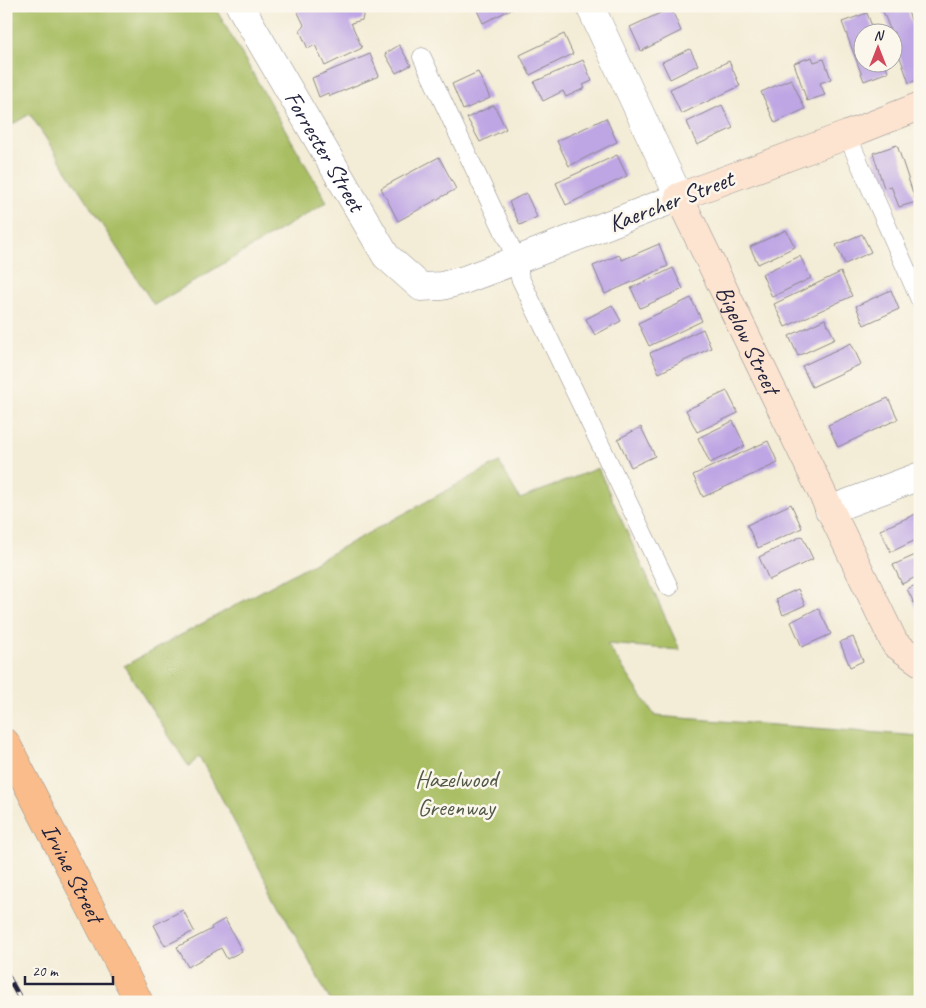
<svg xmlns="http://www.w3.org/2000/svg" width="926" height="1008" viewBox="0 0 926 1008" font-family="Caveat,sans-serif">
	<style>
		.green { fill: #a9be63; stroke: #66704f }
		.building { fill: #bea5e4 }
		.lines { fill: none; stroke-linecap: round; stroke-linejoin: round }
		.lane-casing { stroke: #8a8788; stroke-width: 19 }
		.street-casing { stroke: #8a8788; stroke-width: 29 }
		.secondary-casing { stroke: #8a8788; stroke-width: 29 }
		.primary-casing { stroke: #8a8788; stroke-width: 29 }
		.lane { stroke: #fff; stroke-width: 18 }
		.street { stroke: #fff; stroke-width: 28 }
		.secondary { stroke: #fde4d0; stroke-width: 28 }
		.primary { stroke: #f9bc8a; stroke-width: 28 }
		.rail-casing { stroke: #22223b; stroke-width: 5.5 }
		.rail { stroke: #fbf7ec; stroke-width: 4; stroke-dasharray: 11; stroke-linecap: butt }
		.labels { text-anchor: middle; stroke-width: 5; stroke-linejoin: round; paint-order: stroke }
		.street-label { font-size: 24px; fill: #22223b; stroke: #fbf7ec }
		.park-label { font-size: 24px; fill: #515949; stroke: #fbf7ec }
	</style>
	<rect width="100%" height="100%" fill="#fbf7ec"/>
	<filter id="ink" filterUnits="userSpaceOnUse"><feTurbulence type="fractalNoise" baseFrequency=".02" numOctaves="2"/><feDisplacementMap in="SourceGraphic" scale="10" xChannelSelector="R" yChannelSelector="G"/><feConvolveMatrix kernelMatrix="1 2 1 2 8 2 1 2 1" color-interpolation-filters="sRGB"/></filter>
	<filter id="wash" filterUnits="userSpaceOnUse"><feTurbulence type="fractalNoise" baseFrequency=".0096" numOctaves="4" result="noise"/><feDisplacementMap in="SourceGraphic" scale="20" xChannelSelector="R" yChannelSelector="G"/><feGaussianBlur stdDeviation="1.12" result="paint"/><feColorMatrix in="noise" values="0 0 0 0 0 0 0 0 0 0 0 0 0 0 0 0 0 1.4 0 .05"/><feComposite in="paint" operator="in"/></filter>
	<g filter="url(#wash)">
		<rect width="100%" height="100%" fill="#f3ecd6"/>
		<path class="green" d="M 6,6 L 214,6 L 327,202 L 154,305 L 30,114 L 6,128 Z
			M 499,462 L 520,499 L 598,468 L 680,650 L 607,644 L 655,716 L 920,736 L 920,1002 L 331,1002 L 199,756 L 189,767 L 124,666 Z"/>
		<g id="blocks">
			<path class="building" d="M 295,6 L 361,6 L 364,12 L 362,20 L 351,23 L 362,48 L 325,66 L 315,45 L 308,49 L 300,31 L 304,25 Z
				M 475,6 L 518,6 L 483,23 Z
				M 881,6 L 906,6 L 920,45 L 920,79 L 909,83 L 894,40 L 894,32 L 891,32 Z
				M 671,8 L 681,31 L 641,51 L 630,27 Z
				M 867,13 L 874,32 L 864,32 L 864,62 L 885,62 L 888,72 L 864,81 L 842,22 Z
				M 564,34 L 573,54 L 530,75 L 520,55 Z
				M 399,45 L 411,65 L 396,73 L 385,54 Z
				M 690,49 L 698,65 L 670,79 L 662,62 Z
				M 370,54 L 379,76 L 330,96 L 328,93 L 319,97 L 312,78 Z
				M 812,57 L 814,62 L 824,59 L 831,79 L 820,83 L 825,95 L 807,101 L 794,63 Z
				M 583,60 L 592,81 L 583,85 L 585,88 L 566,97 L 563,91 L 543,101 L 534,82 Z
				M 729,61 L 740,86 L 681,114 L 670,89 Z
				M 478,72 L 490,98 L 463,110 L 452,84 Z
				M 791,79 L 805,109 L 775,123 L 761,92 Z
				M 494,105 L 506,129 L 480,142 L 467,118 Z
				M 722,105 L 733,128 L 697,145 L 687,122 Z
				M 606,118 L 617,142 L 569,166 L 557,141 Z
				M 897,145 L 916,202 L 899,207 L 891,186 L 884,188 L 873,153 Z
				M 617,155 L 627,176 L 566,205 L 556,183 Z
				M 439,157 L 456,189 L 398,221 L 381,188 Z
				M 526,193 L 537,217 L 520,225 L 509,202 Z
				M 786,230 L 795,247 L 758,264 L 750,247 Z
				M 862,234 L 871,252 L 845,264 L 836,245 Z
				M 659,244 L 668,266 L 605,294 L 593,266 L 619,255 L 622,260 Z
				M 800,256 L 811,278 L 772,297 L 762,274 Z
				M 673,268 L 683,289 L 640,308 L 631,288 Z
				M 841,272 L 852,296 L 785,327 L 774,304 Z
				M 891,290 L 899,309 L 864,325 L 856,306 Z
				M 691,298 L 702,321 L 649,346 L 638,323 Z
				M 612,305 L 621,321 L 595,335 L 586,319 Z
				M 825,319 L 835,339 L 798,356 L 789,336 Z
				M 703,329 L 711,348 L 659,373 L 650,353 Z
				M 851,343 L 861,364 L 812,387 L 802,366 Z
				M 727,391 L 738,413 L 697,432 L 686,410 Z
				M 888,398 L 898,419 L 838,447 L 828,425 Z
				M 733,421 L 745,446 L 710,463 L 698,438 Z
				M 641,427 L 655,456 L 631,467 L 618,439 Z
				M 768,441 L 778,463 L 703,497 L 693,475 Z
				M 791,504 L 802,528 L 758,548 L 747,525 Z
				M 920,512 L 920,538 L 891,552 L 880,530 Z
				M 802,536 L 813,559 L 769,580 L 759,557 Z
				M 920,553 L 920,575 L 902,584 L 893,565 Z
				M 920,583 L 920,615 L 907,589 Z
				M 798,589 L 805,605 L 783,615 L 776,599 Z
				M 818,608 L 831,634 L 802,647 L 791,622 Z
				M 853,637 L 863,661 L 850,667 L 840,642 Z
				M 183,910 L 194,931 L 165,946 L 154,925 Z
				M 225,919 L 242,951 L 227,959 L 221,948 L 188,967 L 177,947 L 212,929 L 211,927 Z"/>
		</g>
	</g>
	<g filter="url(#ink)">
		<use href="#blocks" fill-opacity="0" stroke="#8a8788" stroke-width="1"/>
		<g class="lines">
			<g class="lane-casing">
				<path id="lane" d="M 422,57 L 517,260 L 520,278 L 669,587
					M 847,135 L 920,300"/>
			</g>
			<g class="street-casing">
				<g id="street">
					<path id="s1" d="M 240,6 L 386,256 L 421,287 L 442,286 L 464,280 L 517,260 L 679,197 L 590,6"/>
					<path d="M 829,510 L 920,476"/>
				</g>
			</g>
			<g class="secondary-casing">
				<g id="secondary">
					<path id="s2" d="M 920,106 L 847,135 L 679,197 L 895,644 L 920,662"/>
				</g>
			</g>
			<g class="primary-casing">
				<g id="primary">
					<path id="s3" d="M 6,743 L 139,1002"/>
				</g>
			</g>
			<use href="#lane" class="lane"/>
			<use href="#street" class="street"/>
			<use href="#secondary" class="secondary"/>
			<use href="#primary" class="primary"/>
			<g class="rail-casing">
				<path id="rail" d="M 6,973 L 22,1002"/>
			</g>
			<use href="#rail" class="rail"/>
		</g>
	</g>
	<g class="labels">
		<g class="street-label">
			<text dy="8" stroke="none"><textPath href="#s1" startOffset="168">Forrester Street</textPath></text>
			<text transform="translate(671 201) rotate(-21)" y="8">Kaercher Street</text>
			<text dy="8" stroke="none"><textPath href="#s2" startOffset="416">Bigelow Street</textPath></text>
			<text dy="8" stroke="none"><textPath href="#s3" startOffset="146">Irvine Street</textPath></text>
		</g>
		<g class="park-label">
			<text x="456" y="787">Hazelwood<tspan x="456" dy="28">Greenway</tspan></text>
		</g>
	</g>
	<rect width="926" height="1008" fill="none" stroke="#fbf7ec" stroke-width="25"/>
	<g transform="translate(878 48)"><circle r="24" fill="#fbf7ec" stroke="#a4a2a5"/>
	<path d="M0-4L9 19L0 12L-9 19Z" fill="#d1495b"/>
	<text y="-8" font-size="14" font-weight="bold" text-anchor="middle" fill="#22223b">N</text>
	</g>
	<path d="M25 976v8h88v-8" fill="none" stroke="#22223b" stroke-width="2.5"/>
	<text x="32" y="976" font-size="15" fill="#22223b" stroke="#fbf7ec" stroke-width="4" paint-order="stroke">20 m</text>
</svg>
